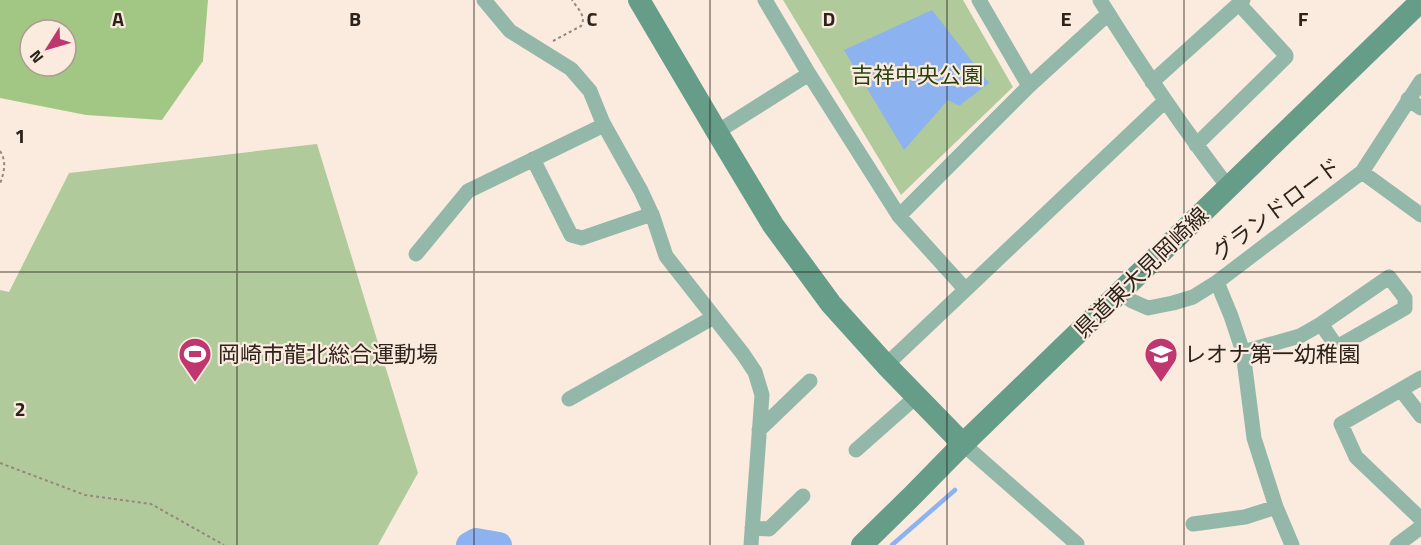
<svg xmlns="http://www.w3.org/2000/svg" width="1421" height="545" viewBox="0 0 1421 545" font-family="'Titillium Web','Noto Sans JP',sans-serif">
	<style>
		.green { fill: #b0ca9c }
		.forest { fill: #a2c785; fill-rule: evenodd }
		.water { fill: #8cb2f0 }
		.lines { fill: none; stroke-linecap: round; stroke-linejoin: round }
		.stream { stroke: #8cb2f0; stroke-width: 4.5 }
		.river { stroke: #8cb2f0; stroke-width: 26 }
		.path { stroke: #94877c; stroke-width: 2; stroke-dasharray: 3 3; stroke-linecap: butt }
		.street { stroke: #93b8aa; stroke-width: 15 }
		.secondary { stroke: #659d89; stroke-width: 22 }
		.grid { fill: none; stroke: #2d231b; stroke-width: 1.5; stroke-opacity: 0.55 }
		.labels { text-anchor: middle; stroke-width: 4.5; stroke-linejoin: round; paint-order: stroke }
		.park-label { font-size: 22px; fill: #284011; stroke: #fbebde }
		.street-label { font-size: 22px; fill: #2d231b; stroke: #fbebde }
		.poi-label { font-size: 22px; fill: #2d231b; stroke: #fbebde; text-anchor: start }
		.grid-label { font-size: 20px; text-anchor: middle; font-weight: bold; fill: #2d231b; stroke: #fbebde; stroke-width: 4.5; stroke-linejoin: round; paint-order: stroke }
	</style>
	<rect width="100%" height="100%" fill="#fbebde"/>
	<path class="green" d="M 783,0 L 963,0 L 1013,87 L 901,195 Z
		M 317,144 L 418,473 L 378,545 L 0,545 L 0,290 L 9,292 L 69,173 Z"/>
	<path class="forest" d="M 0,0 L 208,0 L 203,61 L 162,120 L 86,115 L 0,98 ZM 30,30 L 66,30 L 66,66 L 30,66 Z"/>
	<path class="water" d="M 932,10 L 989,83 L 959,106 L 948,100 L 904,150 L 844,50 Z"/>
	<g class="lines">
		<path class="stream" d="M 892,545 L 955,490"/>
		<path class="river" d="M 469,545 L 476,541 L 499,545"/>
		<path class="path" d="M 553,41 L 581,26 C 587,16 577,8 572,0
			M 0,151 C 7,162 4,172 0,184
			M 0,463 L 85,495 L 151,504 L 224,545"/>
		<path class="street" d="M 484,0 L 510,31 L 571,69 L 590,91 L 603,123 L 641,191 L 653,217 L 666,256 L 743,354 L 755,372 L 762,395 L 751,545
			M 765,0 L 809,74 L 899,216 L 965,289
			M 979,0 L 1029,86
			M 1100,0 C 1140,65 1182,127 1229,188
			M 1152,82 L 1243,0
			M 1408,99 L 1421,108
			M 717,132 L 809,74
			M 1196,145 L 1286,57 L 1286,55 L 1239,4
			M 533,159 L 571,235 L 582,238 L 652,214
			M 1362,172 L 1421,215
			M 899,216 L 1029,86 L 1108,14
			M 416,254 L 468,191 L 604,125
			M 1217,282 L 1231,316 L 1243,352 L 1254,438 L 1276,507 L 1292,545
			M 1120,292 L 1132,301 L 1148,308 L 1173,303 L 1193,297 L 1217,282 L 1362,172 L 1421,81
			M 1243,352 L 1300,336 L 1321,324 L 1389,277 L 1405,298 L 1405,308 L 1337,347 L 1321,324
			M 886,365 L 1165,101
			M 1421,378 L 1341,424 L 1356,457 L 1421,519
			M 1401,390 L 1421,416
			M 569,399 L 714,317
			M 759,430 L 810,381
			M 963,444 L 1077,544 L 1076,545
			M 856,450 L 917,396
			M 1193,524 L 1245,517 L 1276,507
			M 752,528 L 769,529 L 803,496
			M 1397,545 L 1421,527"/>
		<path class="secondary" d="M 639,0 L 717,132 L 773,225 L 831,304 L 886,365 L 963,444
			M 862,545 L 913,495 L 963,444 L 1421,1"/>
	</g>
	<path class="grid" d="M 237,0 L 237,545M 474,0 L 474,545M 710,0 L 710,545M 947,0 L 947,545M 1184,0 L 1184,545M 0,272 L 1421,272"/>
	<defs>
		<g id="stadium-pin" transform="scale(1.725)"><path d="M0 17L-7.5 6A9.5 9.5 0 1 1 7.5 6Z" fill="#c0366f" stroke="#fbebde"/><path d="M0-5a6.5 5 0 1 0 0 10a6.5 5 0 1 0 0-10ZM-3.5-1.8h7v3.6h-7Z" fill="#fff"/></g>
		<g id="school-pin" transform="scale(1.725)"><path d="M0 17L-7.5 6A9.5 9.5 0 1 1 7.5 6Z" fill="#c0366f" stroke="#fbebde"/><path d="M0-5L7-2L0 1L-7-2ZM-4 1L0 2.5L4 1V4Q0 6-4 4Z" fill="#fff"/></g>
	</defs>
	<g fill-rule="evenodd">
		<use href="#stadium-pin" x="195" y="354"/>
		<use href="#school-pin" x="1161" y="354"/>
	</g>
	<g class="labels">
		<g class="park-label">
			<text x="917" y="83">吉祥中央公園</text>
		</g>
		<g class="street-label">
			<text transform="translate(1276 209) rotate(-37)" y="8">グランドロード</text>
			<text transform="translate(1141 272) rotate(-44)" y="8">県道東大見岡崎線</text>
		</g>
		<g class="poi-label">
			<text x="218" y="362">岡崎市龍北総合運動場</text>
			<text x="1184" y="362">レオナ第一幼稚園</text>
		</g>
	</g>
	<g class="grid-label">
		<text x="118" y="26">A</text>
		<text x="355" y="26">B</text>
		<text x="592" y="26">C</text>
		<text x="829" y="26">D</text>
		<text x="1066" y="26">E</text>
		<text x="1303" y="26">F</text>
		<text x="20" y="143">1</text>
		<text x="20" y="416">2</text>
	</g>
	<g transform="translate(48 48) rotate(233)"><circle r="28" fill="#fbebde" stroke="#a99b90" stroke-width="1.5"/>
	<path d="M0-4.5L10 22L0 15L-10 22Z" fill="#c0366f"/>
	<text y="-9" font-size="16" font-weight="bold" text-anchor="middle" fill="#2d231b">N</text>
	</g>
</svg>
